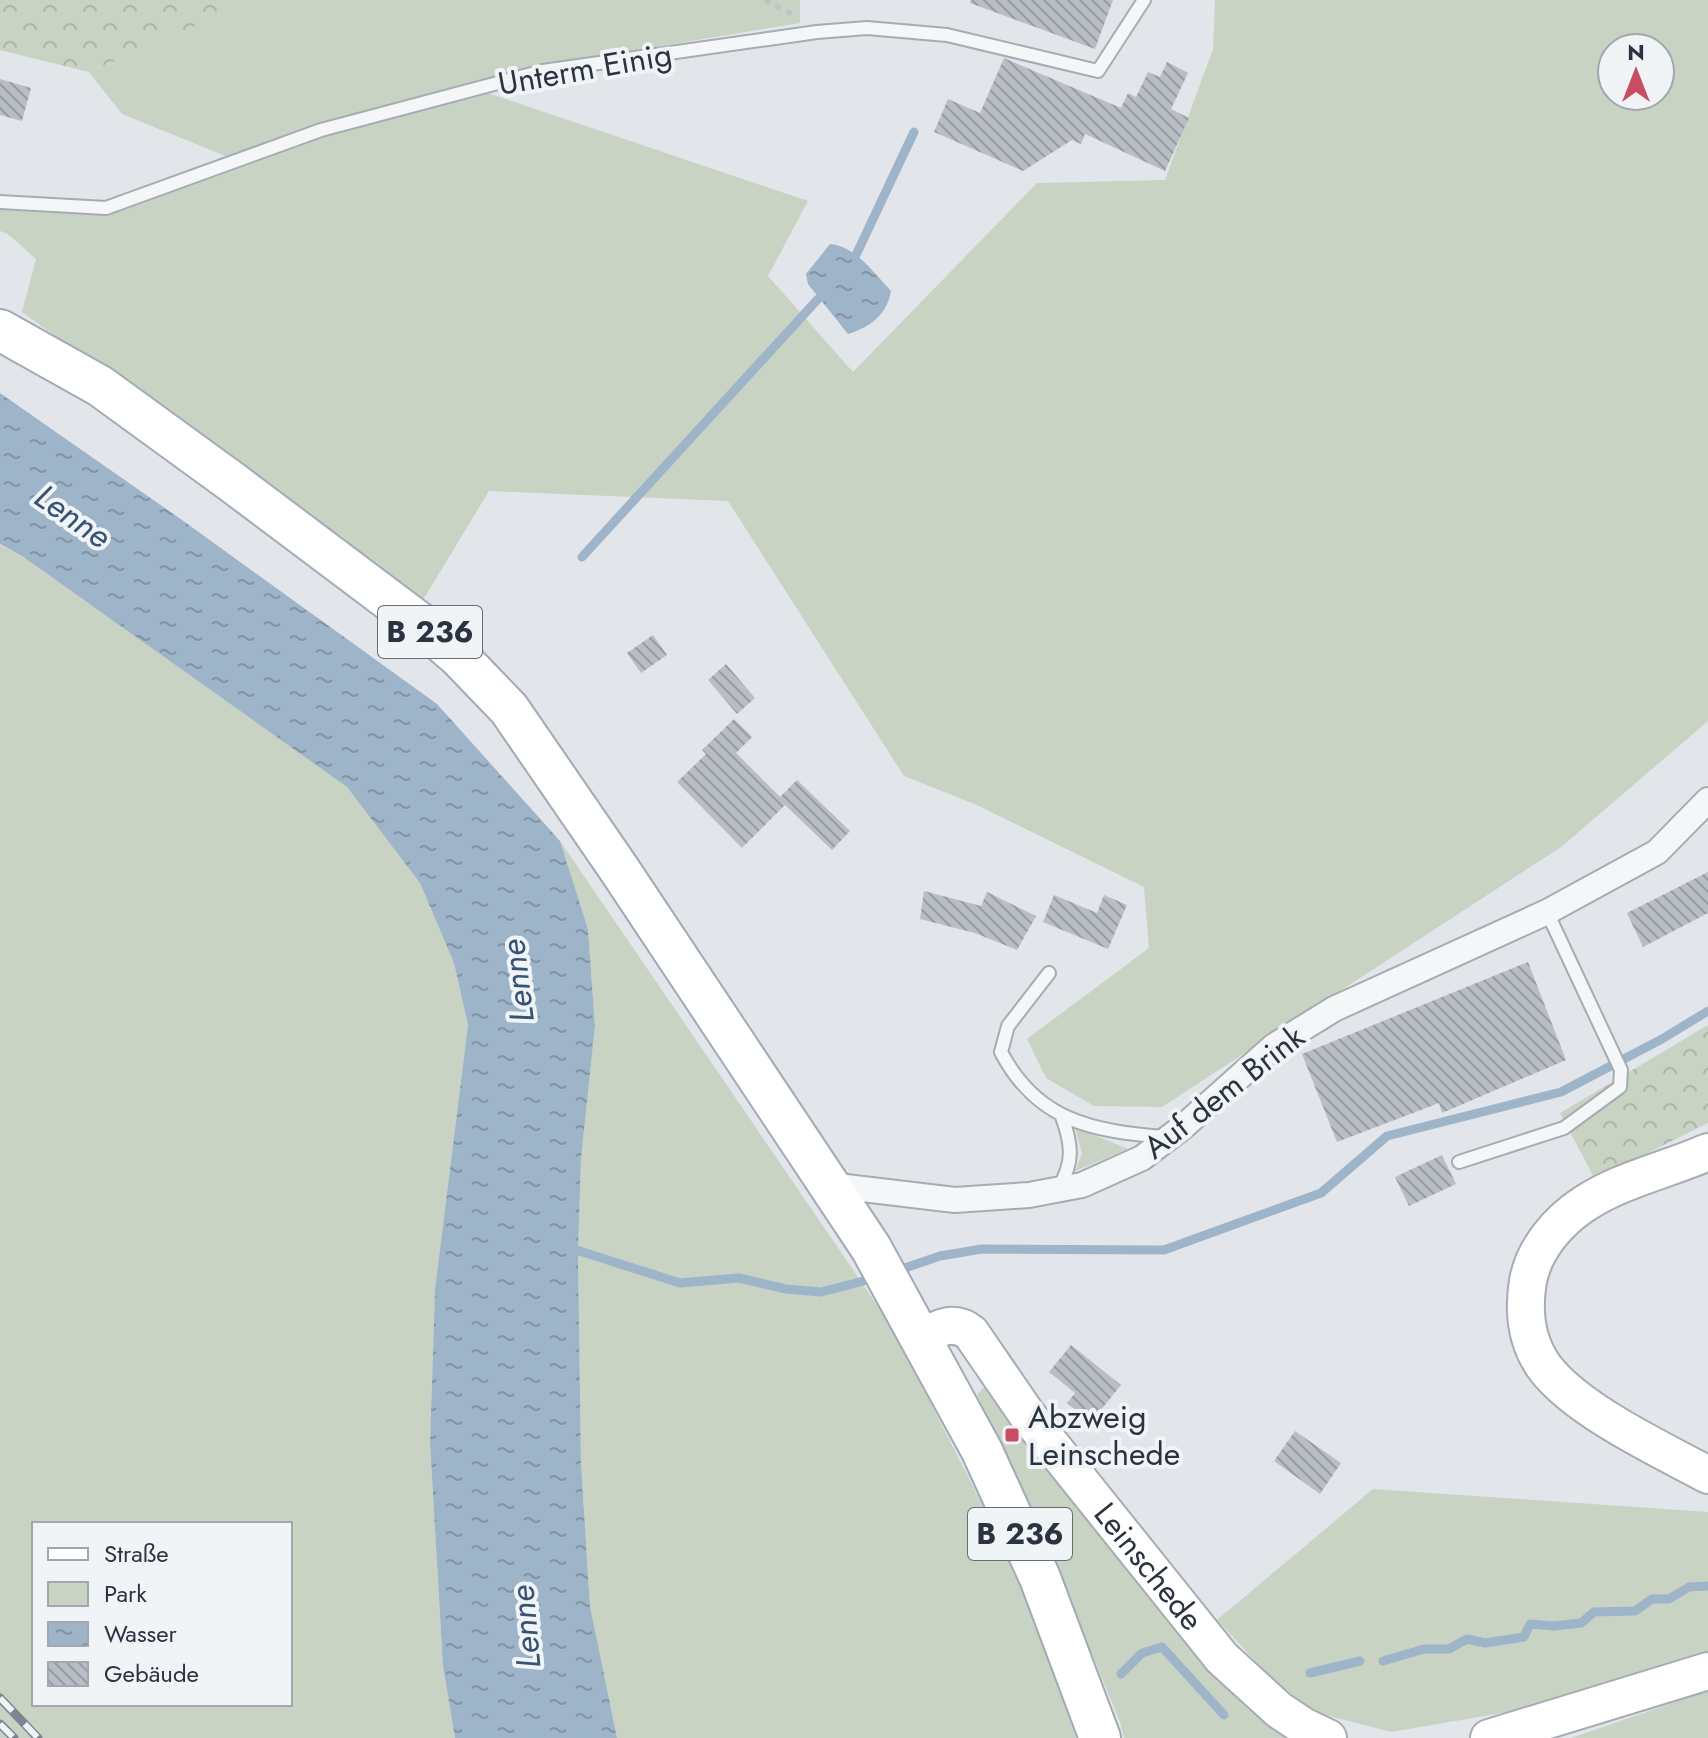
<svg xmlns="http://www.w3.org/2000/svg" width="1708" height="1738" viewBox="0 0 1708 1738" font-family="Jost,sans-serif">
	<style>
		.green { fill: #c8d3c3; fill-rule: evenodd }
		.forest { fill: url(#forest-crowns) }
		.water { fill: url(#water-ripples) }
		.lines { fill: none; stroke-linecap: round; stroke-linejoin: round }
		.stream { stroke: #9eb4c8; stroke-width: 9 }
		.building { fill: url(#building-back-hatch) }
		.lane-casing { stroke: #a7acb3; stroke-width: 16 }
		.street-casing { stroke: #a7acb3; stroke-width: 28 }
		.secondary-casing { stroke: #a7acb3; stroke-width: 40 }
		.primary-casing { stroke: #a1aab5; stroke-width: 44 }
		.path { stroke: #c0c3c8; stroke-width: 5; stroke-dasharray: 6 6; stroke-linecap: butt }
		.lane { stroke: #f4f6f8; stroke-width: 12 }
		.street { stroke: #f4f6f8; stroke-width: 24 }
		.secondary { stroke: #fff; stroke-width: 36 }
		.primary { stroke: #fff; stroke-width: 40 }
		.rail-casing { stroke: #7c8592; stroke-width: 9 }
		.rail { stroke: #f1f4f7; stroke-width: 6; stroke-dasharray: 18; stroke-linecap: butt }
		.poi-dot { fill: #c84d63; stroke: #f1f4f7; stroke-width: 3 }
		.labels { text-anchor: middle; stroke-width: 8; stroke-linejoin: round; paint-order: stroke }
		.shield { fill: #f1f4f7; stroke: #666d78; stroke-width: 2 }
		.shield-label { font-size: 30px; font-weight: bold; fill: #2b3341 }
		.street-label { font-size: 32px; fill: #2b3341; stroke: #f1f4f7 }
		.poi-label { font-size: 32px; fill: #2b3341; stroke: #f1f4f7; text-anchor: start }
		.water-label { font-size: 34px; font-style: italic; fill: #365373; stroke: #f1f4f7 }
	</style>
	<defs>
		<pattern id="forest-crowns" width="20" height="18" patternUnits="userSpaceOnUse" patternTransform="scale(2)"><rect width="20" height="18" fill="#c8d3c3"/><path d="M2 6a3 3 0 1 1 6 0M12 15a3 3 0 1 1 6 0" fill="none" stroke="#acb6a9"/></pattern>
		<pattern id="water-ripples" width="26" height="14" patternUnits="userSpaceOnUse" patternTransform="scale(2)"><rect width="26" height="14" fill="#9eb4c8"/><path d="M2 4q2-2 4 0t4 0M15 11q2-2 4 0t4 0" fill="none" stroke="#8193a4"/></pattern>
		<pattern id="building-back-hatch" width="6" height="6" patternUnits="userSpaceOnUse" patternTransform="scale(2)"><rect width="6" height="6" fill="#b9bec6"/><path d="M-1 5l2 2M0 0l6 6M5-1l2 2" fill="none" stroke="#979ba2"/></pattern>
	</defs>
	<rect width="100%" height="100%" fill="#e2e5e9"/>
	<path class="green" d="M 256,0 L 800,0 L 800,23 L 544,65 L 322,124 L 228,157 L 122,114 L 89,72 Z
		M 1215,0 L 1708,0 L 1708,721 L 1561,847 L 1162,1107 L 1094,1106 L 1046,1078 L 1027,1039 L 1149,948 L 1144,887 L 977,805 L 904,776 L 728,501 L 489,491 L 423,600 L 22,312 L 36,259 L 8,234 L 0,231 L 0,200 L 44,212 L 100,215 L 319,138 L 485,92 L 808,201 L 768,276 L 853,372 L 1037,183 L 1165,180 L 1213,49 ZM 1612,48 L 1660,48 L 1660,96 L 1612,96 Z
		M 0,545 L 22,556 L 347,787 L 420,883 L 454,963 L 468,1025 L 435,1289 L 430,1443 L 443,1666 L 455,1738 L 0,1738 ZM 34,1524 L 290,1524 L 290,1704 L 34,1704 Z
		M 560,841 L 890,1324 L 1026,1590 L 1076,1738 L 617,1738 L 590,1606 L 581,1464 L 578,1251 L 581,1159 L 595,1026 L 588,929 Z
		M 1075,1127 L 1128,1149 L 1075,1171 L 1082,1154 Z
		M 988,1383 L 1091,1524 L 1197,1658 L 1285,1738 L 1124,1738 L 1120,1722 L 1055,1564 L 977,1395 Z
		M 1373,1489 L 1708,1512 L 1708,1655 L 1553,1704 L 1391,1732 L 1318,1713 L 1274,1681 L 1217,1620 Z
		M 1708,1688 L 1708,1738 L 1571,1738 L 1696,1695 Z"/>
	<path class="forest" d="M 0,0 L 256,0 L 89,72 L 0,50 Z
		M 1708,1025 L 1708,1123 L 1595,1179 L 1560,1113 Z"/>
	<path class="water" d="M 830,244 C 855,246 874,273 891,291 C 887,315 870,327 848,334 L 808,284 L 806,274 Z
		M 0,393 L 182,520 L 437,704 L 560,841 L 588,929 L 595,1026 L 581,1159 L 578,1251 L 581,1464 L 590,1606 L 617,1738 L 455,1738 L 443,1666 L 430,1443 L 435,1289 L 468,1025 L 454,963 L 420,883 L 347,787 L 22,556 L 0,544 Z"/>
	<g class="lines">
		<path class="stream" d="M 856,255 L 914,132
			M 582,557 L 818,299
			M 567,1247 L 680,1283 L 739,1278 L 786,1289 L 821,1292 L 875,1278
			M 896,1271 L 940,1256 L 982,1249 L 1164,1250 L 1321,1193 L 1387,1136 L 1561,1092 L 1662,1039 L 1708,1011
			M 1383,1661 L 1424,1649 L 1449,1649 L 1467,1639 L 1485,1643 L 1524,1637 L 1530,1624 L 1554,1626 L 1581,1623 L 1594,1612 L 1635,1611 L 1652,1599 L 1669,1599 L 1689,1587 L 1708,1586
			M 1310,1673 L 1360,1661
			M 1121,1674 L 1142,1653 L 1162,1647 L 1224,1715"/>
	</g>
	<path class="building" d="M 971,0 L 1113,0 L 1095,49 L 970,3 Z
		M 1004,58 L 1121,108 L 1128,93 L 1136,97 L 1148,72 L 1160,77 L 1167,62 L 1188,73 L 1171,109 L 1189,118 L 1165,171 L 1085,134 L 1081,144 L 1072,140 L 1023,171 L 934,132 L 948,99 L 980,113 Z
		M 0,79 L 31,88 L 22,121 L 0,115 Z
		M 653,635 L 667,655 L 641,673 L 627,653 Z
		M 726,664 L 755,698 L 737,714 L 708,680 Z
		M 734,719 L 752,737 L 736,753 L 780,797 L 797,780 L 850,831 L 832,850 L 785,805 L 742,848 L 677,782 L 706,754 L 702,750 Z
		M 1708,872 L 1708,913 L 1643,947 L 1627,913 Z
		M 924,891 L 981,906 L 987,892 L 1036,916 L 1017,950 L 975,933 L 920,919 Z
		M 1054,895 L 1097,913 L 1104,895 L 1127,905 L 1108,949 L 1043,922 Z
		M 1528,962 L 1566,1060 L 1442,1113 L 1439,1103 L 1337,1142 L 1302,1054 Z
		M 1442,1155 L 1456,1184 L 1409,1206 L 1395,1177 Z
		M 1071,1345 L 1121,1385 L 1091,1422 L 1067,1403 L 1075,1393 L 1049,1372 Z
		M 1295,1431 L 1341,1463 L 1320,1494 L 1274,1461 Z"/>
	<g class="lines">
		<g class="lane-casing">
			<path id="lane" d="M 0,202 L 106,208 L 321,130 L 543,71 L 817,32 L 867,28 L 947,35 L 1098,71 L 1144,0
				M 1049,973 L 1008,1026 L 1001,1052 C 1037,1121 1092,1131 1164,1137
				M 1459,1162 L 1564,1128 L 1620,1087 L 1621,1070 L 1547,912
				M 1059,1187 C 1074,1162 1072,1144 1062,1117"/>
		</g>
		<g class="street-casing">
			<path id="street" d="M 829,1185 L 955,1200 L 1029,1195 L 1082,1185 L 1142,1158 L 1184,1126 L 1274,1046 L 1334,1009 L 1547,912 L 1657,852 L 1708,800"/>
		</g>
		<g class="secondary-casing">
			<g id="secondary">
				<path d="M 1708,1152 C 1667,1170 1622,1179 1584,1204 C 1558,1221 1534,1249 1528,1281 C 1523,1311 1526,1342 1545,1368 C 1578,1411 1660,1449 1708,1475"/>
				<path id="s1" d="M 921,1338 C 938,1328 954,1319 971,1333 L 1028,1416 L 1222,1658 L 1279,1710 L 1303,1726 L 1328,1738"/>
				<path d="M 1489,1738 L 1708,1671"/>
			</g>
		</g>
		<g class="primary-casing">
			<path id="primary" d="M 0,330 L 100,386 L 232,482 L 417,621 L 458,656 L 509,709 L 619,869 L 871,1248 L 982,1451 L 1040,1578 L 1100,1738"/>
		</g>
		<path class="path" d="M 765,0 L 792,14"/>
		<use href="#lane" class="lane"/>
		<use href="#street" class="street"/>
		<use href="#secondary" class="secondary"/>
		<use href="#primary" class="primary"/>
		<g class="rail-casing">
			<path id="rail" d="M 0,1698 L 38,1738
				M 0,1724 L 14,1738"/>
		</g>
		<use href="#rail" class="rail"/>
	</g>
	<rect class="poi-dot" x="1004" y="1427" width="16" height="16" rx="4"/>
	<g class="labels">
		<g class="shield">
			<rect x="378" y="606" width="104" height="52" rx="6"/>
			<rect x="968" y="1508" width="104" height="52" rx="6"/>
		</g>
		<g class="shield-label">
			<text x="430" y="642">B 236</text>
			<text x="1020" y="1544">B 236</text>
		</g>
		<g class="street-label">
			<text transform="translate(585 69) rotate(-10)" y="11">Unterm Einig</text>
			<text transform="translate(1224 1092) rotate(-38)" y="11">Auf dem Brink</text>
			<text dy="11" stroke="none"><textPath href="#s1" startOffset="348">Leinschede</textPath></text>
		</g>
		<g class="poi-label">
			<text x="1028" y="1428">Abzweig<tspan x="1028" dy="37">Leinschede</tspan></text>
		</g>
		<g class="water-label">
			<text transform="translate(73 516) rotate(35)" y="12">Lenne</text>
			<text transform="translate(517 981) rotate(-97)" y="12">Lenne</text>
			<text transform="translate(525 1627) rotate(-95)" y="12">Lenne</text>
		</g>
	</g>
	<rect x="32" y="1522" width="260" height="184" fill="#f1f4f7" stroke="#a2a7ae" stroke-width="2"/>
	<rect x="48" y="1548" width="40" height="12" fill="#ffffff" stroke="#a2a7ae" stroke-width="2"/>
	<text x="104" y="1562" font-size="24" fill="#2b3341">Straße</text>
	<rect x="48" y="1582" width="40" height="24" fill="#c8d3c3" stroke="#a2a7ae" stroke-width="2"/>
	<text x="104" y="1602" font-size="24" fill="#2b3341">Park</text>
	<rect x="48" y="1622" width="40" height="24" fill="url(#water-ripples)" stroke="#a2a7ae" stroke-width="2"/>
	<text x="104" y="1642" font-size="24" fill="#2b3341">Wasser</text>
	<rect x="48" y="1662" width="40" height="24" fill="url(#building-back-hatch)" stroke="#a2a7ae" stroke-width="2"/>
	<text x="104" y="1682" font-size="24" fill="#2b3341">Gebäude</text>
	<g transform="translate(1636 72)"><circle r="38" fill="#f1f4f7" stroke="#a2a7ae" stroke-width="2"/>
	<path d="M0-6L14 30L0 20L-14 30Z" fill="#c84d63"/>
	<text y="-12" font-size="22" font-weight="bold" text-anchor="middle" fill="#2b3341">N</text>
	</g>
</svg>
